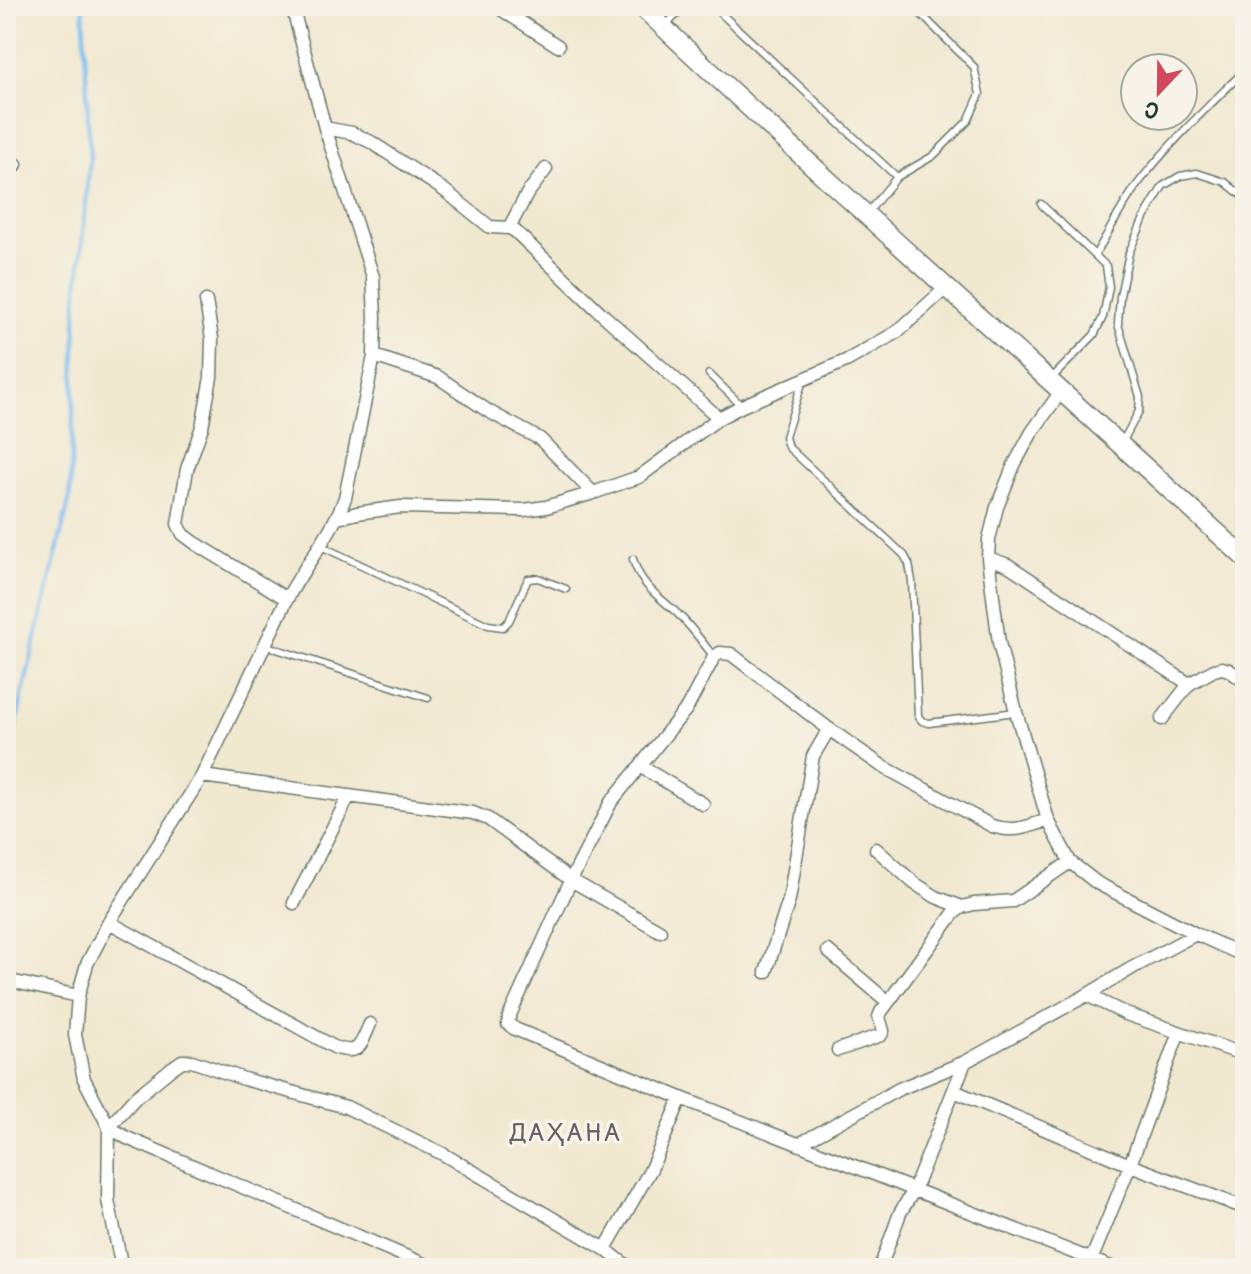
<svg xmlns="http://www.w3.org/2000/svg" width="1251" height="1274" viewBox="0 0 1251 1274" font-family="Pangolin,sans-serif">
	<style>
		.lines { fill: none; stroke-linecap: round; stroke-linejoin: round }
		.stream { stroke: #7bbdf0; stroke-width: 4 }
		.lane-casing { stroke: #68796b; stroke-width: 9 }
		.street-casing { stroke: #68796b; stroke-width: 15 }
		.secondary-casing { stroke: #68796b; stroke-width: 21 }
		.lane { stroke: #fff; stroke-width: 6 }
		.street { stroke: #fff; stroke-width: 12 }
		.secondary { stroke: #fff; stroke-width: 18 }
		.labels { text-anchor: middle; stroke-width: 7; stroke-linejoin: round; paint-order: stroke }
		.quarter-label { font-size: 26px; letter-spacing: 2px; fill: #665f64; stroke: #f7f3e8 }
	</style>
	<rect width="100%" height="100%" fill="#f7f3e8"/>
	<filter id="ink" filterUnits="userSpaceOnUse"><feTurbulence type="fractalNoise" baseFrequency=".0125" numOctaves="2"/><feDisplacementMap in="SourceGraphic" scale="16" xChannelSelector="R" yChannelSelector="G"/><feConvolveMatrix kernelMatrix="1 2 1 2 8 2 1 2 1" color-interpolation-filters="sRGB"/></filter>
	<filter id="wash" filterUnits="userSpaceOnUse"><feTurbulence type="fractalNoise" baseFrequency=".006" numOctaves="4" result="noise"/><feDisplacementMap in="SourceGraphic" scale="32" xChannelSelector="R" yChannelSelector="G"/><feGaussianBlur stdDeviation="1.8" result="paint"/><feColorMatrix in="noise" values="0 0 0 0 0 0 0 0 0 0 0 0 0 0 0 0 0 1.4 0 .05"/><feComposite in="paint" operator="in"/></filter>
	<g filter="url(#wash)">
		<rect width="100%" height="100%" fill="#f1e8d0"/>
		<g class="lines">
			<path class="stream" d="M 6,778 L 22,696 L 70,497 L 77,298 L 90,159 L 83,6"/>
		</g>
	</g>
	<g filter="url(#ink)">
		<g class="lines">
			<g class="lane-casing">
				<path id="lane" d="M 713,6 L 897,177
					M 666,24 L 687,6
					M 1041,204 L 1106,266 L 1109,287 L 1103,317 L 1094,335 L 1050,380
					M 869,211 L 897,177 L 933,156 L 968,121 L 980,94 L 974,67 L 913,6
					M 1095,255 C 1109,232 1121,207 1137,185 C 1169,143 1208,107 1245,70
					M 709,374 L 742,406
					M 803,380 L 785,437 L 788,447 L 904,555 L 909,564 L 912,581 L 918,716 L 922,721 L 929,723 L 1016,712
					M 1123,441 L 1139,411 L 1140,397 L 1118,324 L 1120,296 L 1129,253 L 1144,218 L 1163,186 L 1180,176 L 1197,173 L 1225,182 L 1245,198
					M 319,545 L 488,625 L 503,627 L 509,621 L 528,579 L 538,578 L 566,589
					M 633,559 C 641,588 661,597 681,617 C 693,629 703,643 714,657
					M 264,645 L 428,698"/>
			</g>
			<g class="street-casing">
				<path id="street" d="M 292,6 L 325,128 L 373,277 L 375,317 L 374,356 L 345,498 C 332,534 305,564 287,599 L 202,776 L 109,922 L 87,964 L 78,996 L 75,1035 L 84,1079 L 109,1127 L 127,1138 L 433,1268
					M 496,6 L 558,46
					M 325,128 L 352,133 L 371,142 L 444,190 L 490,227 L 509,228 L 515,231 L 602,314 L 719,418
					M 6,180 L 16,164
					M 509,228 L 527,194 L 546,169
					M 206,301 L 212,339 L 211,377 L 202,427 L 187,469 L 178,524 L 183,534 L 195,543 L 287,599
					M 374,356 L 438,377 L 488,411 L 540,439 L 593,493
					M 1062,390 L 1032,432 L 1014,465 L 997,507 L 989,539 L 988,558 L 999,643 L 1016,712 L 1048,820 L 1070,862 L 1097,883 L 1196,934 L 1245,956
					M 338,518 L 357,513 L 401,507 L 524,510 L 546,507 L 593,493 L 639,477 L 719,418 L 742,406 L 848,360 L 897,332 L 946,288
					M 988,558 L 1008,565 L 1189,684
					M 1162,719 L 1189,684 L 1214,670 L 1222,668 L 1229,670 L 1245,682
					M 640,766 L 703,804
					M 202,776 L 473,813 L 488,819 L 571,880 L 660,931
					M 1048,820 C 1026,827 1015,833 992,826 L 882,766 L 829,729 L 731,654 L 720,653 L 714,657 L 687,708 L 611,802 L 571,880 L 509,1017 L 508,1024 L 515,1029 L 681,1098 L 1113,1268
					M 876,849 L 914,883 L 936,897 L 962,907
					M 294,903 L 349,796
					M 109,922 L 334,1047 C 360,1056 360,1046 370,1024
					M 828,951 L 888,1002
					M 766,972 L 789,900 L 813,756 L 829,729
					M 6,980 L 78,996
					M 1087,995 L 1126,1014 L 1245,1055
					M 838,1050 L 881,1035 L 883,1031 L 879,1017 L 881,1012 L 954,913 L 962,907 L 974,904 L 1013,901 L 1070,862
					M 954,1091 L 1130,1165 L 1245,1208
					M 799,1144 L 899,1089 L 965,1062
					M 605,1249 L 629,1268
					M 122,1268 L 108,1200 L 109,1127 L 135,1098 L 172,1068 L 182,1061 L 192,1061 L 244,1079 L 346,1107 L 443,1154 L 605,1249 L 651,1169 L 681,1098
					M 880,1268 L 900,1213 L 914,1190 L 965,1062 L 1087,995 L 1132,968 L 1196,934
					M 1088,1268 L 1130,1165 L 1179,1032"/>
			</g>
			<g class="secondary-casing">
				<path id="secondary" d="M 641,6 C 839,194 1044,374 1245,558"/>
			</g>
			<use href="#lane" class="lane"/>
			<use href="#street" class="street"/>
			<use href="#secondary" class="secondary"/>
		</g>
	</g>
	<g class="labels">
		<g class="quarter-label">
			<text x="566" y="1141">ДАҲАНА</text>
		</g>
	</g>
	<rect width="1251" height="1274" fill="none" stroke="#f7f3e8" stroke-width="32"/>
	<g transform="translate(1159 92) rotate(202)"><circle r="38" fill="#f7f3e8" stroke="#a1aaa0" stroke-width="2"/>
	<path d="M0-6L14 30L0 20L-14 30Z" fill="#d1495b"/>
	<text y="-12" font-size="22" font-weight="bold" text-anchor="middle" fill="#1f3d34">С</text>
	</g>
</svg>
